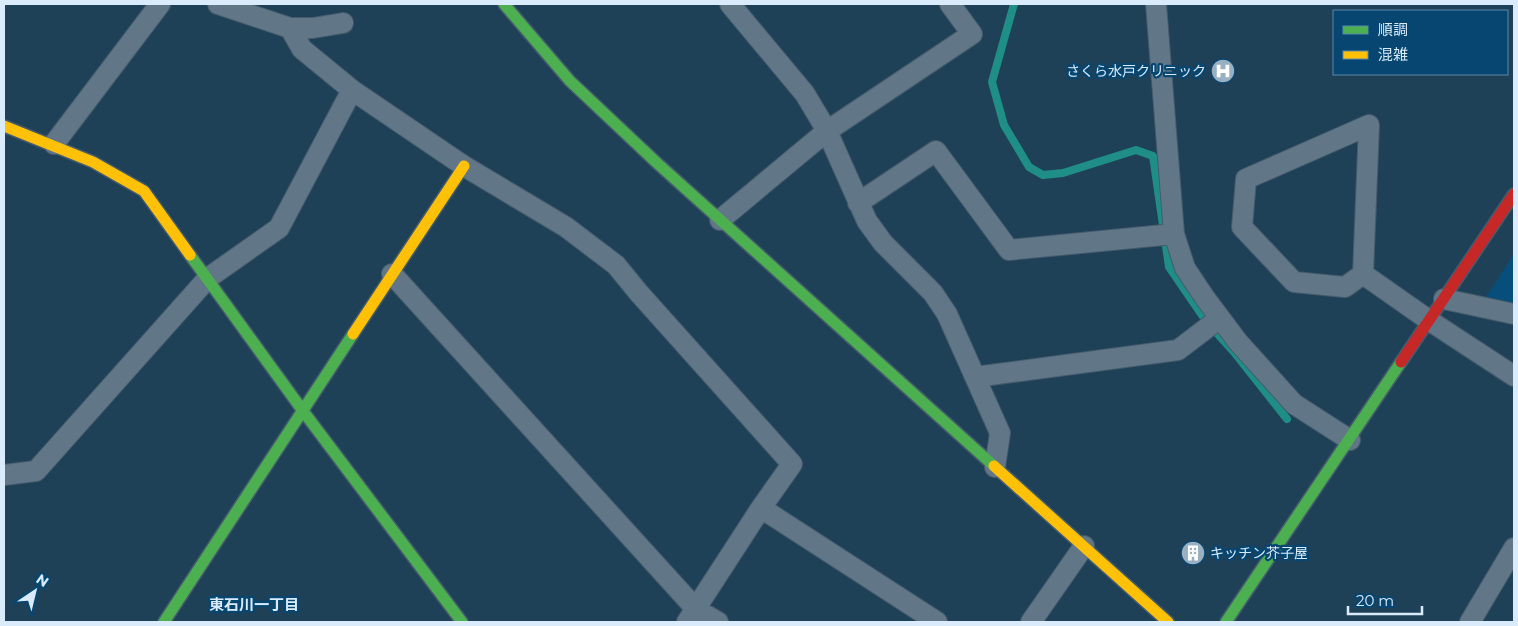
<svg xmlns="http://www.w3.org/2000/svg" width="1518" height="626" viewBox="0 0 1518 626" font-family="Montserrat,'Noto Sans JP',sans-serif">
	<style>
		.built { fill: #084e7b }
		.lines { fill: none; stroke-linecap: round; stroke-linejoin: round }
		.stream { stroke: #1f8e87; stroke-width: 8 }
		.street-casing { stroke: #455b6c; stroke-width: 22 }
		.fast-casing { stroke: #455b6c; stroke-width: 14 }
		.slow-casing { stroke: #455b6c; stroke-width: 14 }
		.jam-casing { stroke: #455b6c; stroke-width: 14 }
		.street { stroke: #617788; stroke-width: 20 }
		.fast { stroke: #4caf50; stroke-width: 11 }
		.slow { stroke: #ffc107; stroke-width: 11 }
		.jam { stroke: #c62828; stroke-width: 11 }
		.labels { text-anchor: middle; stroke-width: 4.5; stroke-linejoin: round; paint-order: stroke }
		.poi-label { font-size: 14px; fill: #daebfb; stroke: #064671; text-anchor: end }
		.neighbourhood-label { font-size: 15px; font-weight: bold; fill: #daebfb; stroke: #064671 }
	</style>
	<rect width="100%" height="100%" fill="#1e4158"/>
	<path class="built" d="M 1514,254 L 1514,303 L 1486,297 Z"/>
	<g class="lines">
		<path class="stream" d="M 1014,4 L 992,82 L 1004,125 L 1029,167 L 1043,175 L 1063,173 L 1136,150 L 1153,156 L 1169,267 L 1206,321 L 1234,352 L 1287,419"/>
		<g class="street-casing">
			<path id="street" d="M 218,4 L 290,28 L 313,28 L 343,23
				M 730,4 L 805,94 L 827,131 L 867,221 L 883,243 L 933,293 L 947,314 L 1000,433 L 995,467
				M 1156,4 L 1174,234 L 1185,268 L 1205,298 L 1238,342 L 1294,404 L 1350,440
				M 290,28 L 302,49 L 352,90 L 464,166 L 566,227 L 616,265 L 638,292 L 792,464 L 761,508 L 687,622
				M 54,144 L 160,4
				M 858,203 L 936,151 L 1009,250 L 1174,234
				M 720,220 L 827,131 L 972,34 L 950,4
				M 392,274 L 696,609 L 718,622
				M 1363,274 L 1369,125 L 1246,179 L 1242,227 L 1294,282 L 1345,287 L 1363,274 L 1430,321 L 1514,376
				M 1444,299 L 1514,314
				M 975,377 L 1178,350 L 1220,318
				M 4,475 L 36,471 L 208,278 L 279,228 L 352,90
				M 761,508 L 937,622
				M 1031,622 L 1084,546
				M 1470,622 L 1514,548"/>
		</g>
		<g class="fast-casing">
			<path id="fast" d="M 504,4 L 570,81 L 657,163 L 994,466
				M 190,255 L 303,411 L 462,622
				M 164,622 L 353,334
				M 1226,622 L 1401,362"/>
		</g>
		<g class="slow-casing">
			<path id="slow" d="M 4,126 L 93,162 L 144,191 L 190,255
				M 353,334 L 464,166
				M 994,466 L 1168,622"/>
		</g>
		<g class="jam-casing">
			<path id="jam" d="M 1401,362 L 1514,194"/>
		</g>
		<use href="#street" class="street"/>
		<use href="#fast" class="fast"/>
		<use href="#slow" class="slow"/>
		<use href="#jam" class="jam"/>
	</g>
	<defs>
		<g id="hospital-disc" transform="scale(1.25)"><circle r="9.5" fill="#98b0c2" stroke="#064671"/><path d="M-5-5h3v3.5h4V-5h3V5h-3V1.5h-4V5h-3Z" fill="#fff"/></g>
		<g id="building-disc" transform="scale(1.25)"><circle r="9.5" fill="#98b0c2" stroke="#064671"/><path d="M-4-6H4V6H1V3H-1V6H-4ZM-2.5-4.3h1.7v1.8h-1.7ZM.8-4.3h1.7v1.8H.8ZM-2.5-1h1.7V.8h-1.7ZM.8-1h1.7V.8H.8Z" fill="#fff"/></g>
	</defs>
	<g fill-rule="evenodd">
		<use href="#hospital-disc" x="1223" y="71"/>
		<use href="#building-disc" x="1193" y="553"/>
	</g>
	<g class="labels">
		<g class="poi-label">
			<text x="1206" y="76">さくら水戸クリニック</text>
			<text x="1210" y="558" text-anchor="start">キッチン芥子屋</text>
		</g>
		<g class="neighbourhood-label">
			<text x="254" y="610">東石川一丁目</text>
		</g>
	</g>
	<rect width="1518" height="626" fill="none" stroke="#daebfb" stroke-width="10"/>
	<rect x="1333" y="10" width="175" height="65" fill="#064671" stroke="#5b88a8"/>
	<rect x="1343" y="26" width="25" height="8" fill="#4caf50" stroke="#5b88a8"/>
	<text x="1378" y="35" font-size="15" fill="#daebfb">順調</text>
	<rect x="1343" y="51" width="25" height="8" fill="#ffc107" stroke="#5b88a8"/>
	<text x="1378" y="60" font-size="15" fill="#daebfb">混雑</text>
	<g transform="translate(35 591) rotate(35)" stroke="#064671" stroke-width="4" paint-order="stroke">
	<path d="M0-4L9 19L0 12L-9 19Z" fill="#daebfb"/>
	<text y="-8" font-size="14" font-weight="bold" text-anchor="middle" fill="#daebfb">N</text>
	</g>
	<path d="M1348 606v8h74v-8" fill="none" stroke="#daebfb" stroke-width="2.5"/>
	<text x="1356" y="606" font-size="15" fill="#daebfb" stroke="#064671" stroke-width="4" paint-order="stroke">20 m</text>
</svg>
